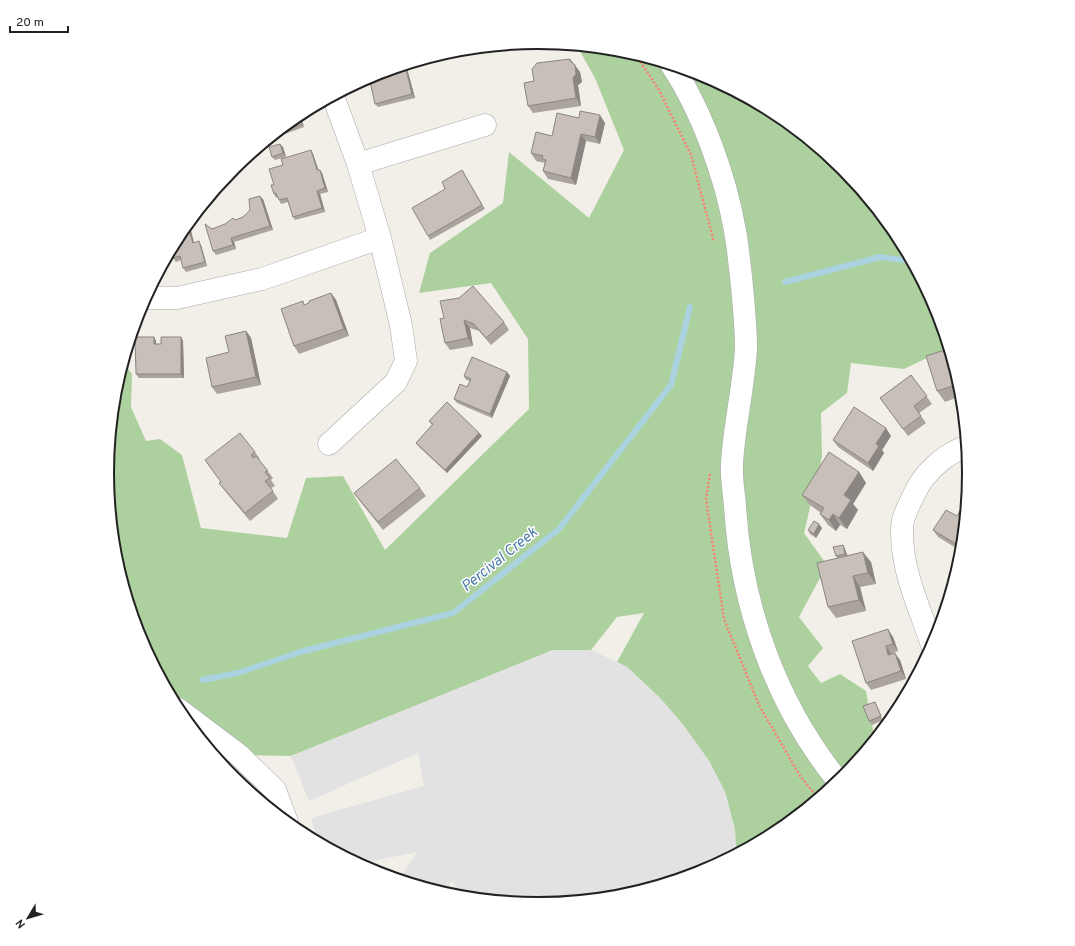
<svg xmlns="http://www.w3.org/2000/svg" width="1075" height="946" viewBox="0 0 1075 946" font-family="Overpass,sans-serif">
	<style>
		.forest { fill: #add19e }
		.parking { fill: #e2e2e2 }
		.lines { fill: none; stroke-linecap: round; stroke-linejoin: round }
		.stream { stroke: #aad3df; stroke-width: 6 }
		.minor-casing { stroke: #a9a9a9; stroke-width: 23 }
		.path { stroke: #fa8072; stroke-width: 2.5; stroke-dasharray: 2 2; stroke-linecap: butt }
		.minor { stroke: #fff; stroke-width: 22 }
		.wall { fill: #aba49e }
		.shaded-wall { fill: #8b8681 }
		.building { fill: #c7bfb8; stroke: #8b8681 }
		.labels { text-anchor: middle; stroke-width: 3; stroke-linejoin: round; paint-order: stroke }
		.water-label { font-size: 15px; font-style: italic; fill: #4a7aab; stroke: #fff }
		.rim { fill: none; stroke: #222; stroke-width: 2 }
	</style>
	<rect width="100%" height="100%" fill="#f2efe9"/>
	<path class="forest" d="M 577,46 L 622,50 L 703,75 L 777,115 L 836,163 L 836,173 L 846,173 L 896,234 L 936,308 L 948,348 L 904,369 L 851,363 L 847,393 L 821,413 L 822,457 L 804,533 L 827,565 L 799,617 L 823,648 L 808,666 L 821,683 L 840,674 L 866,691 L 874,735 L 898,695 L 905,695 L 896,713 L 842,778 L 777,831 L 736,853 L 735,830 L 725,792 L 709,761 L 684,726 L 660,698 L 627,667 L 617,662 L 644,613 L 617,617 L 591,650 L 553,650 L 291,756 L 239,755 L 179,712 L 139,638 L 115,557 L 107,473 L 115,389 L 123,361 L 132,374 L 131,407 L 146,441 L 160,439 L 182,455 L 201,528 L 287,538 L 306,478 L 343,476 L 385,550 L 529,409 L 528,339 L 491,283 L 419,293 L 430,253 L 503,203 L 509,152 L 589,218 L 624,150 L 595,78 Z"/>
	<path class="parking" d="M 553,650 L 591,650 L 617,662 L 627,667 L 660,698 L 684,726 L 709,761 L 725,792 L 735,830 L 736,853 L 702,871 L 621,896 L 537,904 L 462,897 L 452,881 L 444,893 L 399,879 L 417,852 L 359,864 L 317,841 L 311,818 L 424,786 L 418,753 L 309,801 L 291,756 Z"/>
	<g class="lines">
		<path class="stream" d="M 785,282 L 880,257 L 910,261
			M 202,680 L 238,673 L 300,652 L 453,613 L 559,529 L 671,385 L 690,307"/>
		<g class="minor-casing">
			<path id="minor" d="M 672,66 C 702,111 726,178 735,231 C 738,246 739,261 741,276 C 743,299 746,324 746,348 C 744,386 734,426 732,464 C 731,478 734,492 735,506 C 741,605 775,703 838,781
				M 358,164 L 485,125
				M 145,298 L 177,298 L 262,279 L 380,238
				M 329,444 L 396,382 L 406,361 L 401,325 L 380,238 L 358,164 L 333,96
				M 932,645 C 920,609 902,572 902,533 C 902,529 902,525 903,521 C 906,509 913,496 919,485 C 929,469 948,452 966,447
				M 178,709 L 239,755 L 275,790 L 287,822"/>
		</g>
		<path class="path" d="M 636,55 L 659,90 L 691,155 L 714,242
			M 710,474 L 706,499 L 724,619 L 759,705 L 800,776 L 818,798"/>
		<use href="#minor" class="minor"/>
	</g>
	<path class="wall" d="M 574,64 L 580,72 L 582,82 L 578,85 L 581,106 L 533,113 L 528,106 Z
		M 406,65 L 415,98 L 378,107 L 375,104 L 370,81 L 368,82 L 365,79 L 373,75 Z
		M 298,115 L 304,127 L 268,140 Z
		M 579,118 L 605,123 L 600,144 L 586,141 L 576,185 L 548,179 L 543,171 L 545,163 L 536,161 L 531,153 L 552,136 Z
		M 283,147 L 286,157 L 275,160 L 272,157 Z
		M 311,150 L 313,154 L 318,170 L 320,170 L 322,173 L 328,192 L 320,194 L 325,212 L 295,220 L 293,217 L 288,202 L 281,204 L 279,200 L 278,197 L 276,198 L 274,194 L 283,165 Z
		M 462,170 L 485,209 L 430,240 L 428,236 L 445,189 Z
		M 263,199 L 273,230 L 234,242 L 236,249 L 216,255 L 213,251 L 212,229 L 243,217 Z
		M 190,227 L 194,243 L 201,245 L 207,266 L 186,272 L 183,268 L 181,260 L 176,262 L 173,258 Z
		M 331,293 L 336,300 L 349,336 L 299,354 L 294,346 L 305,305 Z
		M 440,319 L 504,322 L 509,330 L 491,345 L 479,331 L 470,328 L 473,346 L 450,350 L 445,343 Z
		M 246,331 L 251,338 L 261,385 L 217,394 L 212,387 Z
		M 154,337 L 156,341 L 156,344 L 161,344 L 181,337 L 183,341 L 184,378 L 139,378 L 136,374 Z
		M 948,349 L 960,389 L 961,396 L 945,402 L 937,391 Z
		M 911,375 L 932,404 L 919,413 L 926,423 L 908,436 L 880,398 Z
		M 464,376 L 510,376 L 492,418 L 457,403 L 454,399 L 467,387 L 470,381 L 466,380 Z
		M 429,421 L 479,433 L 482,436 L 447,473 L 418,446 L 416,443 L 432,425 Z
		M 891,436 L 882,450 L 884,453 L 873,471 L 838,447 L 833,440 Z
		M 255,452 L 260,459 L 259,460 L 273,478 L 271,480 L 275,486 L 271,488 L 278,499 L 250,521 L 225,491 L 219,483 L 221,482 L 205,460 Z
		M 859,472 L 866,483 L 853,504 L 858,510 L 847,529 L 840,525 L 836,531 L 828,525 L 820,514 L 821,513 L 810,505 L 802,495 Z
		M 420,488 L 426,496 L 383,530 L 359,500 L 354,493 Z
		M 966,500 L 961,551 L 938,537 L 933,530 L 957,516 Z
		M 822,528 L 816,538 L 810,534 L 808,530 Z
		M 843,545 L 845,549 L 847,555 L 871,562 L 876,584 L 860,587 L 866,611 L 836,618 L 828,607 L 837,558 L 836,556 Z
		M 893,637 L 898,651 L 891,654 L 900,660 L 906,679 L 871,690 L 866,683 L 852,641 Z
		M 875,702 L 877,706 L 883,720 L 872,725 L 869,721 Z"/>
	<path class="shaded-wall" d="M 570,59 L 580,72 L 582,82 L 578,85 L 581,106 L 576,98 Z
		M 405,65 L 406,65 L 415,98 L 412,94 Z
		M 300,113 L 304,127 L 302,124 L 299,114 Z
		M 600,115 L 605,123 L 600,144 L 595,137 Z
		M 581,134 L 586,141 L 576,185 L 571,178 Z
		M 280,144 L 283,147 L 286,157 L 283,153 Z
		M 311,150 L 313,154 L 320,174 L 317,170 Z
		M 320,170 L 322,173 L 328,192 L 325,188 Z
		M 317,191 L 320,194 L 325,212 L 322,208 Z
		M 260,196 L 263,199 L 273,230 L 270,226 Z
		M 187,224 L 190,227 L 195,247 L 193,243 Z
		M 231,238 L 234,242 L 236,249 L 233,245 Z
		M 199,241 L 201,245 L 207,266 L 205,262 Z
		M 331,293 L 336,300 L 349,336 L 344,329 Z
		M 464,320 L 470,328 L 473,346 L 468,338 Z
		M 246,331 L 251,338 L 261,385 L 256,377 Z
		M 154,337 L 156,341 L 156,348 L 154,344 Z
		M 181,337 L 183,341 L 184,378 L 181,374 Z
		M 507,372 L 510,376 L 492,418 L 490,414 Z
		M 886,428 L 891,436 L 882,450 L 884,453 L 873,471 L 868,463 L 876,444 Z
		M 479,433 L 482,436 L 447,473 L 445,470 Z
		M 859,472 L 866,483 L 853,504 L 858,510 L 847,529 L 839,518 L 844,495 Z
		M 833,514 L 840,525 L 836,531 L 829,520 Z
		M 819,524 L 822,528 L 816,538 L 814,534 Z
		M 843,545 L 845,549 L 848,557 L 845,554 Z
		M 863,552 L 871,562 L 876,584 L 868,573 Z
		M 853,576 L 860,587 L 866,611 L 859,600 Z
		M 888,629 L 893,637 L 898,651 L 893,644 Z
		M 886,646 L 891,654 L 894,662 L 888,655 Z
		M 895,653 L 900,660 L 906,679 L 901,671 Z"/>
	<path class="building" d="M 570,59 L 570,61 L 575,65 L 576,74 L 573,78 L 576,98 L 528,106 L 524,83 L 534,81 L 532,69 L 537,63 Z
		M 405,65 L 412,94 L 375,104 L 369,77 L 367,78 L 373,75 Z
		M 580,111 L 600,115 L 595,137 L 581,134 L 571,178 L 543,171 L 546,160 L 542,159 L 543,156 L 531,153 L 536,132 L 552,136 L 557,113 L 579,118 Z
		M 299,114 L 302,124 L 277,132 L 298,115 Z
		M 280,144 L 283,153 L 272,157 L 269,147 Z
		M 311,150 L 317,170 L 320,170 L 325,188 L 317,191 L 322,208 L 293,217 L 287,198 L 279,200 L 276,193 L 274,194 L 271,185 L 274,185 L 269,169 L 283,165 L 281,159 Z
		M 462,170 L 482,205 L 428,236 L 412,208 L 445,189 L 442,182 Z
		M 260,196 L 270,226 L 231,238 L 233,245 L 213,251 L 205,224 L 212,229 L 225,224 L 233,218 L 235,220 L 243,217 L 250,210 L 249,199 Z
		M 187,224 L 193,243 L 199,241 L 205,262 L 183,268 L 180,256 L 173,258 L 171,249 L 179,233 Z
		M 473,286 L 504,322 L 486,338 L 474,324 L 464,320 L 468,338 L 445,343 L 440,319 L 444,318 L 440,301 L 459,298 Z
		M 331,293 L 344,329 L 294,346 L 281,309 L 303,301 L 304,305 L 309,303 L 309,301 Z
		M 246,331 L 256,377 L 212,387 L 206,358 L 229,352 L 225,336 Z
		M 135,337 L 154,337 L 154,344 L 161,344 L 161,337 L 181,337 L 181,374 L 136,374 Z
		M 948,349 L 959,384 L 937,391 L 926,356 Z
		M 472,357 L 507,372 L 490,414 L 454,399 L 460,384 L 467,387 L 471,379 L 464,376 Z
		M 911,375 L 927,396 L 914,406 L 921,416 L 903,429 L 880,398 Z
		M 447,402 L 479,433 L 445,470 L 416,443 L 433,424 L 429,421 Z
		M 854,407 L 886,428 L 876,444 L 879,446 L 868,463 L 833,440 Z
		M 240,433 L 255,452 L 251,455 L 253,458 L 256,456 L 268,471 L 265,472 L 270,478 L 265,481 L 273,491 L 245,513 L 219,483 L 221,482 L 205,460 Z
		M 829,452 L 859,472 L 844,495 L 851,500 L 839,518 L 833,514 L 829,520 L 820,514 L 824,508 L 802,495 Z
		M 396,459 L 420,488 L 378,522 L 354,493 Z
		M 966,500 L 961,547 L 933,530 L 946,510 L 957,516 Z
		M 814,521 L 819,524 L 814,534 L 808,530 Z
		M 843,545 L 845,554 L 836,556 L 833,547 Z
		M 863,552 L 868,573 L 853,576 L 859,600 L 828,607 L 817,563 Z
		M 888,629 L 893,644 L 886,646 L 888,655 L 895,653 L 901,671 L 866,683 L 852,641 Z
		M 875,702 L 881,716 L 869,721 L 863,706 Z"/>
	<g class="labels">
		<g class="water-label">
			<text transform="translate(499 559) rotate(-39)" y="5">Percival Creek</text>
		</g>
	</g>
	<path d="M0 0H1075V946H0ZM114 473a424 424 0 1 1 848 0a424 424 0 1 1-848 0Z" fill="#fff" fill-rule="evenodd"/>
	<path class="rim" d="M114 473a424 424 0 1 1 848 0a424 424 0 1 1-848 0Z"/>
	<g transform="translate(28 918) rotate(232)" stroke="#ffffff" stroke-width="3" paint-order="stroke">
	<path d="M0-3L7 15L0 10L-7 15Z" fill="#222222"/>
	<text y="-6" font-size="11" font-weight="bold" text-anchor="middle" fill="#222222">N</text>
	</g>
	<path d="M10 26v6h58v-6" fill="none" stroke="#222222" stroke-width="2"/>
	<text x="16" y="26" font-size="12" fill="#222222" stroke="#ffffff" stroke-width="3" paint-order="stroke">20 m</text>
</svg>
